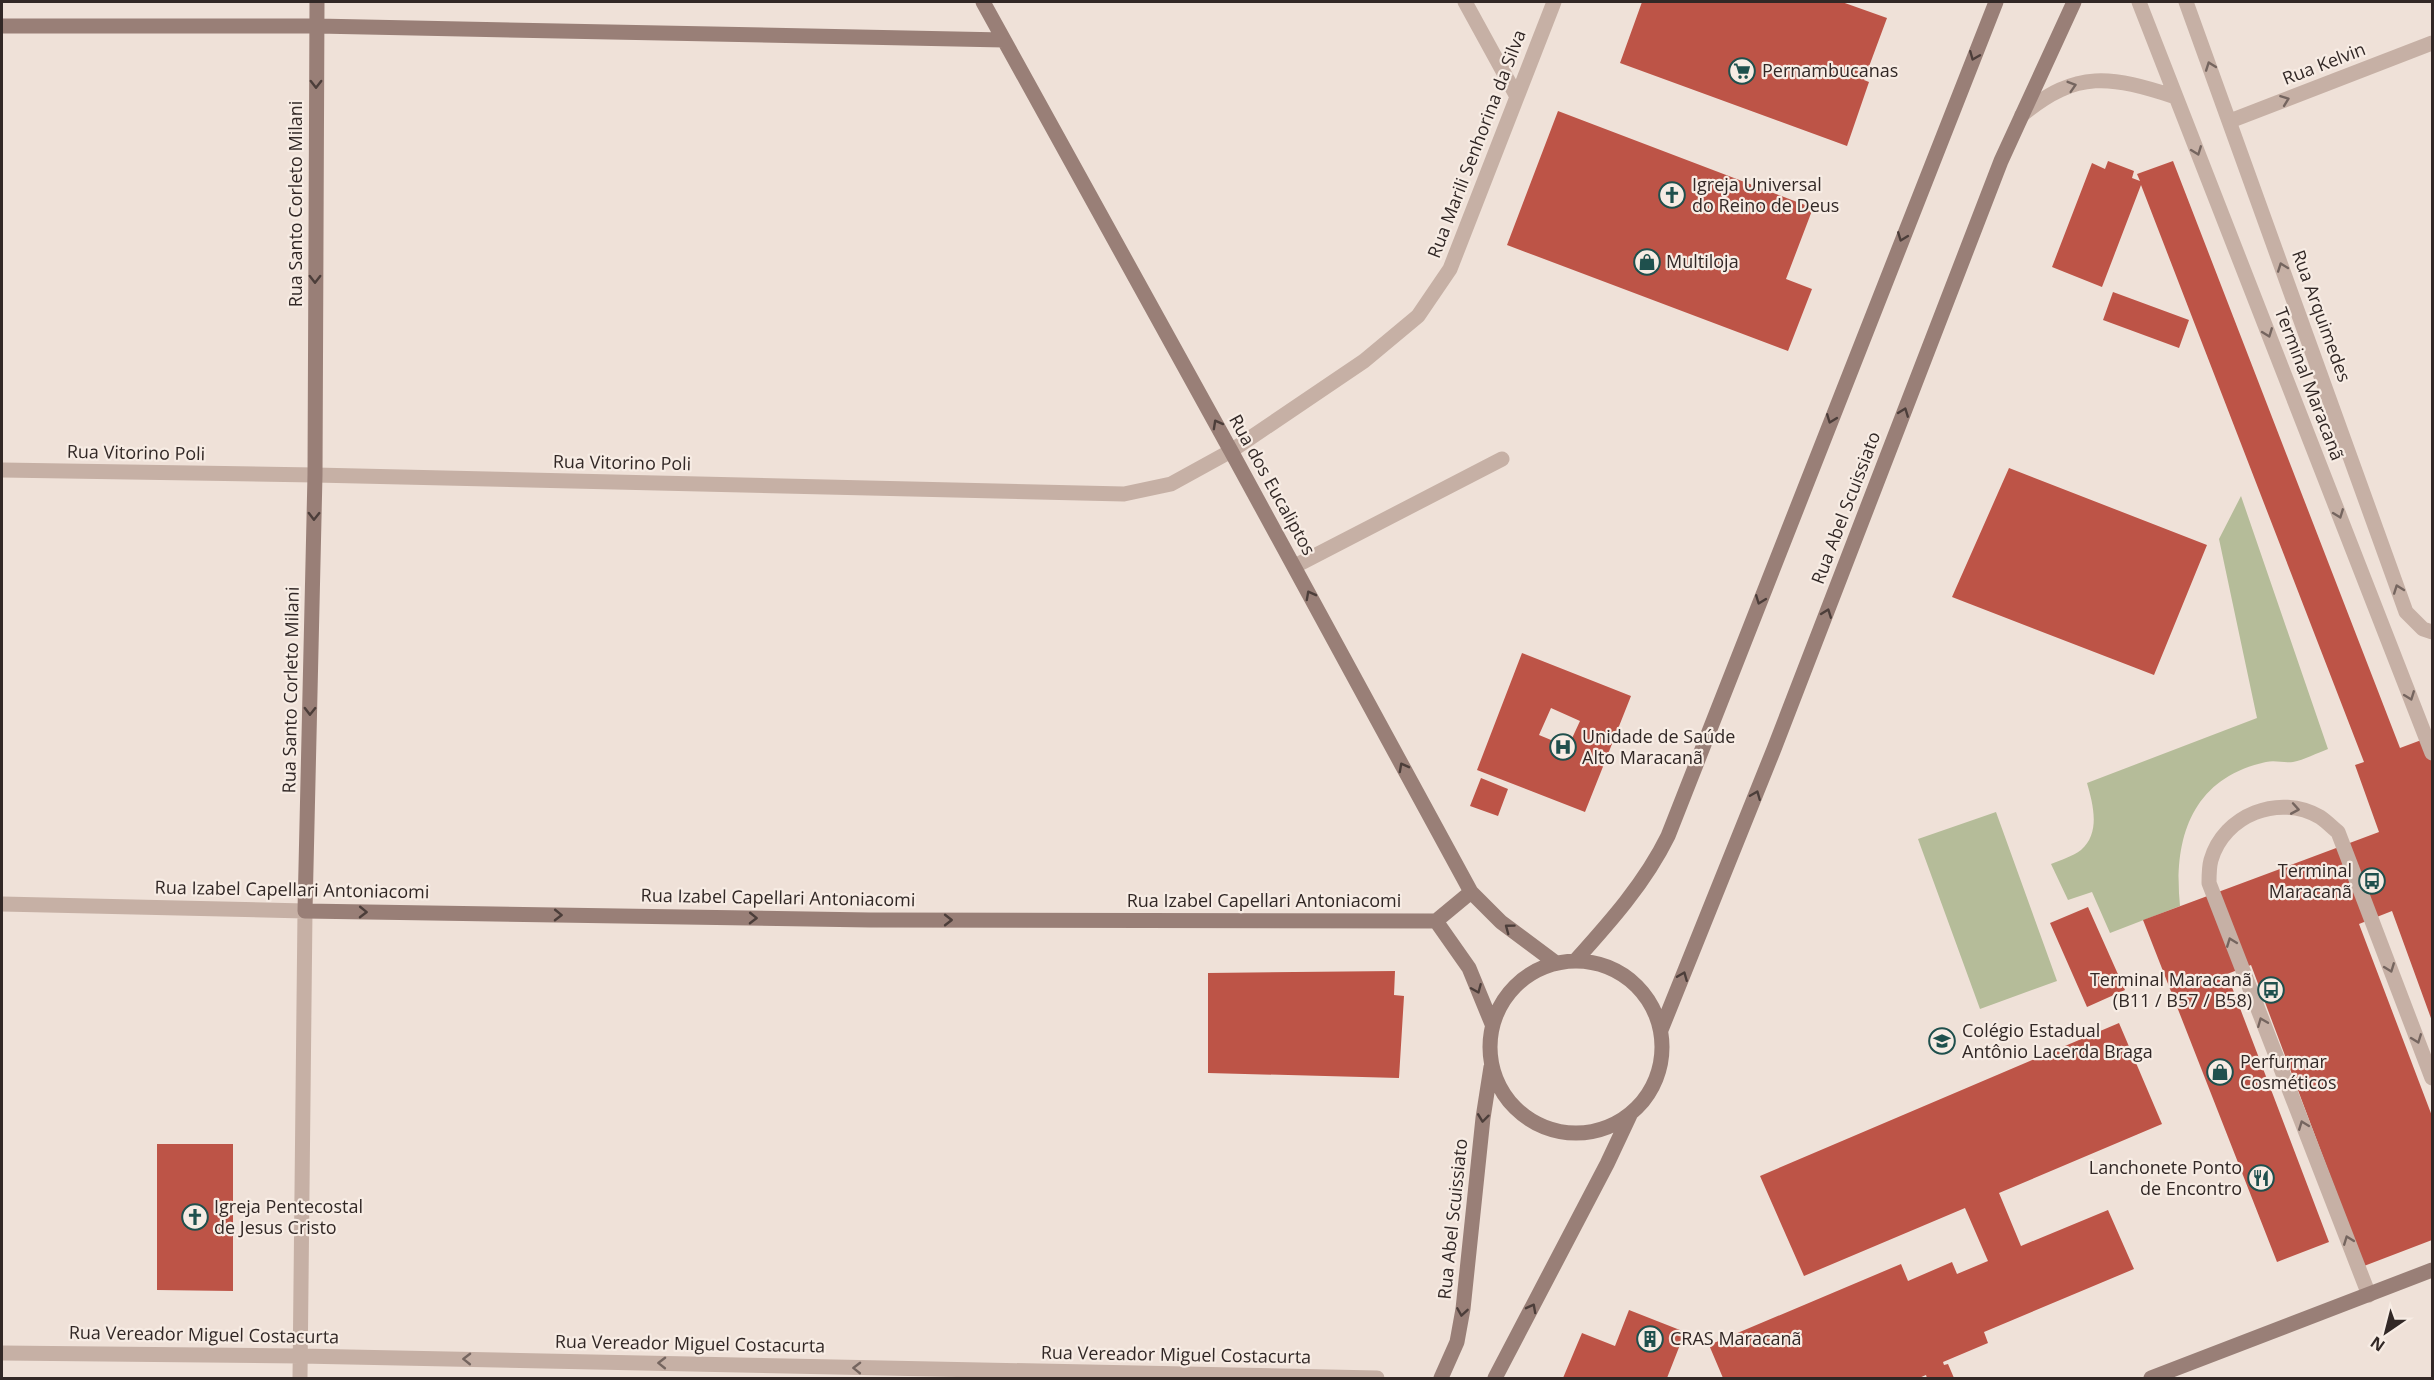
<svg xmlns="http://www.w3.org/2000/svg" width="2434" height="1380" viewBox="0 0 2434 1380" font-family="'Open Sans',sans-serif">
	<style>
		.green { fill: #b5bc99 }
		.building { fill: #bd5447; fill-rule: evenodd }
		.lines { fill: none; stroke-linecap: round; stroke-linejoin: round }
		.lane { stroke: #c6b0a5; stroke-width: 15 }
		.street { stroke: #c6b0a5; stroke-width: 15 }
		.secondary { stroke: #997f77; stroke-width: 15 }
		.oneway { stroke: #4c3e3a }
		.oneway2 { stroke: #75655f }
		.labels { text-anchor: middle; stroke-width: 4.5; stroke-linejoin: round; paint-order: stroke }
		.street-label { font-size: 18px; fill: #322826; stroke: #f7ece4 }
		.poi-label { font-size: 18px; fill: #322826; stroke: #f7ece4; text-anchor: start }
	</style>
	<rect width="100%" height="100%" fill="#efe1d8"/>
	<path class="green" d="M 2241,496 L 2328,749 C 2317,753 2304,760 2293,762 C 2284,763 2275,760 2266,762 C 2192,778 2173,838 2180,906 L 2110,933 L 2092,892 L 2068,900 L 2051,864 C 2061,860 2073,856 2081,850 C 2101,833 2093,804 2087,783 L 2257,718 L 2219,539 Z
		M 1996,812 L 2057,981 L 1980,1009 L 1918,839 Z"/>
	<path class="building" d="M 1642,2 L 1842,2 L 1887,18 L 1864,80 L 1869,82 L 1847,146 L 1620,63 Z
		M 1558,111 L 1813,208 L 1786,279 L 1812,289 L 1788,351 L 1507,245 Z
		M 2108,161 L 2134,171 L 2132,178 L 2140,181 L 2137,174 L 2173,161 L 2400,748 L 2432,736 L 2432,1021 L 2392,911 L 2359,924 L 2432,1116 L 2432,1240 L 2364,1266 L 2251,965 L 2227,974 L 2329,1242 L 2277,1262 L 2143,920 L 2379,832 L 2355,765 L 2364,762 L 2141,185 L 2102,287 L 2052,267 L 2092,163 L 2105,169 Z
		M 2113,292 L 2189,320 L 2179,348 L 2103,320 Z
		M 2009,468 L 2207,545 L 2154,675 L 1952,597 Z
		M 1522,653 L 1631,696 L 1585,812 L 1477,770 ZM 1551,708 L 1580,721 L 1568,747 L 1539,735 Z
		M 1481,778 L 1508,789 L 1498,816 L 1470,806 Z
		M 2088,907 L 2125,990 L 2087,1007 L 2050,923 Z
		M 1395,971 L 1394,995 L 1404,996 L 1399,1078 L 1208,1073 L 1208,973 Z
		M 2119,1023 L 2162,1124 L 1999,1193 L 2021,1246 L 2108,1210 L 2134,1269 L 1984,1332 L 1988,1343 L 1943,1362 L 1944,1365 L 1948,1364 L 1954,1378 L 1927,1378 L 1926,1375 L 1919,1378 L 1723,1378 L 1709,1345 L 1901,1264 L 1908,1281 L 1952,1262 L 1957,1274 L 1988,1261 L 1965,1208 L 1804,1276 L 1760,1176 Z
		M 157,1144 L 233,1144 L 233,1291 L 157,1290 Z
		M 1629,1310 L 1685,1332 L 1667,1378 L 1563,1378 L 1582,1333 L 1615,1346 Z"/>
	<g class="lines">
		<path class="lane" d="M 2139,2 L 2432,753
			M 2022,115 C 2077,69 2111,76 2176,97
			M 1295,566 L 1502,459
			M 2369,1295 L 2209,883 C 2209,876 2209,867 2211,860 C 2224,815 2279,793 2320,817 C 2326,821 2332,827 2338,832 L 2432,1078"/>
		<path class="street" d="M 1465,2 L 1516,95
			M 2186,2 L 2406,612 L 2423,629 L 2432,632
			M 2230,121 L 2432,43
			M 2,470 L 315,475 L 1124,494 L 1171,484 L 1231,451 L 1364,361 L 1418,316 L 1450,269 L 1554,2
			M 2,904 L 305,911 L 300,1378
			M 2,1353 L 300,1356 L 1377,1378"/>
		<path class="secondary" d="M 317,2 L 315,475 L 305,911 L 870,920 L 1436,921
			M 983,2 L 1231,451 L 1471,892 L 1501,922 L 1556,963
			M 2,26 L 317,26 L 1004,40
			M 1436,921 L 1469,968 L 1492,1024
			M 1436,921 L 1471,892
			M 1575,961 C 1610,922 1645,883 1668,836 L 1996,2
			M1490 1047a86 86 0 1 1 172 0a86 86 0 1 1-172 0Z
			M 1661,1030 L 1774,749 L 2001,161 L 2074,2
			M 1441,1378 L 1457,1342 L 1463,1309 L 1483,1118 L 1491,1067
			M 1495,1378 L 1607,1164 L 1630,1115
			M 2151,1378 L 2432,1270"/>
	</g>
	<defs><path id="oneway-chevron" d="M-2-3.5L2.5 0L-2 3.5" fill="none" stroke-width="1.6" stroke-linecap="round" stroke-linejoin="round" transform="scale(1.5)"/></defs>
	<g class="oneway">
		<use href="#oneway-chevron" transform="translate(1974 56) rotate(112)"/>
		<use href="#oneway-chevron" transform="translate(316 84) rotate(90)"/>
		<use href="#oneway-chevron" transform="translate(1902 237) rotate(111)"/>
		<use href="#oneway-chevron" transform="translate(315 279) rotate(90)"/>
		<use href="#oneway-chevron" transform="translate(1904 412) rotate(-69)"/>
		<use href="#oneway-chevron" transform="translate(1831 419) rotate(111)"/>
		<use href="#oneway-chevron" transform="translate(1217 424) rotate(-119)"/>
		<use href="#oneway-chevron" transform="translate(314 516) rotate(91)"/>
		<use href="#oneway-chevron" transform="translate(1310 595) rotate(-118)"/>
		<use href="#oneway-chevron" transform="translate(1760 600) rotate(111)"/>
		<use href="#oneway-chevron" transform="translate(1827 613) rotate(-69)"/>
		<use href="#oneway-chevron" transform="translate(310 711) rotate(91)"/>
		<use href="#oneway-chevron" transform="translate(1403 767) rotate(-118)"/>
		<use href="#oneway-chevron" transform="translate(1756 795) rotate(-68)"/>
		<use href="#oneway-chevron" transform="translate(363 912) rotate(1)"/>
		<use href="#oneway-chevron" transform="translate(558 915) rotate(1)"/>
		<use href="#oneway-chevron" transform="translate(753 918) rotate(1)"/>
		<use href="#oneway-chevron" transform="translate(948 920)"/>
		<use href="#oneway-chevron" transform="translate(1509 928) rotate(-143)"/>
		<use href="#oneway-chevron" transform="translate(1683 976) rotate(-68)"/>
		<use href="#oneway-chevron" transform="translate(1477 989) rotate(67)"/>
		<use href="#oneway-chevron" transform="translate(1483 1118) rotate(97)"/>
		<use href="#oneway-chevron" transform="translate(1532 1308) rotate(-62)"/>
		<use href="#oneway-chevron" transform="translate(1462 1312) rotate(99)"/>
	</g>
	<g class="oneway2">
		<use href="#oneway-chevron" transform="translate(2210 66) rotate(-110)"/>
		<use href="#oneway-chevron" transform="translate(2072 86) rotate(-17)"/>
		<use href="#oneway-chevron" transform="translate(2285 100) rotate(-21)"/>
		<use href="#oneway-chevron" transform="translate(2197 151) rotate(69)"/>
		<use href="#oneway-chevron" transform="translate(2282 267) rotate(-110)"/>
		<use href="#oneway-chevron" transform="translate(2268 333) rotate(69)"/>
		<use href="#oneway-chevron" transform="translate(2339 514) rotate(69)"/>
		<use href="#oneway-chevron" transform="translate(2398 589) rotate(-110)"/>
		<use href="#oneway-chevron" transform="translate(2410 696) rotate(69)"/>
		<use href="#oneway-chevron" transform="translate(2295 809) rotate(10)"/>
		<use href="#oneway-chevron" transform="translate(2231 942) rotate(-111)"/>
		<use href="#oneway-chevron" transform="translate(2390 968) rotate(69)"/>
		<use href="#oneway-chevron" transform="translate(2262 1022) rotate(-112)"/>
		<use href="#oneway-chevron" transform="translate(2417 1039) rotate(69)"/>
		<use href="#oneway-chevron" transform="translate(2303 1125) rotate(-111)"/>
		<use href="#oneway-chevron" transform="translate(2348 1240) rotate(-111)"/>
		<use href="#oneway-chevron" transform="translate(467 1359) rotate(-179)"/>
		<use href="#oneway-chevron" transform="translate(662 1363) rotate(-179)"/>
		<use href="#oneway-chevron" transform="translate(857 1368) rotate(-179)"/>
	</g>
	<defs>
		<g id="supermarket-ring" transform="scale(1.35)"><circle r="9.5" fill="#f7ece4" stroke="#1f504d" stroke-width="1.5"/><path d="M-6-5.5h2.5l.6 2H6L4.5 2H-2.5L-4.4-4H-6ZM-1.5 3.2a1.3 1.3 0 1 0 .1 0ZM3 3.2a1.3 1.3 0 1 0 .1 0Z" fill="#1f504d"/></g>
		<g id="church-ring" transform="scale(1.35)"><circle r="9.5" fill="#f7ece4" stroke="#1f504d" stroke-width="1.5"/><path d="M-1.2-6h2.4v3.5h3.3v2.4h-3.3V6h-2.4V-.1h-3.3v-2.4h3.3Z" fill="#1f504d"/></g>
		<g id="shop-ring" transform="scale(1.35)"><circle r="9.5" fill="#f7ece4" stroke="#1f504d" stroke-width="1.5"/><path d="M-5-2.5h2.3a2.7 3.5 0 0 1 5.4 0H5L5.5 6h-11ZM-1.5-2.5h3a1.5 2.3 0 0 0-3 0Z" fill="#1f504d"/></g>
		<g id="hospital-ring" transform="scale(1.35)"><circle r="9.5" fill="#f7ece4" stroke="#1f504d" stroke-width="1.5"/><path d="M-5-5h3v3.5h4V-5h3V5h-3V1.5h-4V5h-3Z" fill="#1f504d"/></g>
		<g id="bus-ring" transform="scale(1.35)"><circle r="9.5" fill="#f7ece4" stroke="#1f504d" stroke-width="1.5"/><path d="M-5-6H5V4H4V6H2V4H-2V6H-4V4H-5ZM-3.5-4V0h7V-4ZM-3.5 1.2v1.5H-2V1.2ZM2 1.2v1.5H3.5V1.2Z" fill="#1f504d"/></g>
		<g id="school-ring" transform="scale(1.35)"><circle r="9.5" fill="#f7ece4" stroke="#1f504d" stroke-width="1.5"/><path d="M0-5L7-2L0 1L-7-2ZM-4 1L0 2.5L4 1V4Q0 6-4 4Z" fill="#1f504d"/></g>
		<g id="restaurant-ring" transform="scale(1.35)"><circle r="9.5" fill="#f7ece4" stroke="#1f504d" stroke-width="1.5"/><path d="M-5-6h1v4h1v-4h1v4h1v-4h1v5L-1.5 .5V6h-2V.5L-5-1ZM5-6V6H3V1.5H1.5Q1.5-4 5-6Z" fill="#1f504d"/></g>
		<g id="building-ring" transform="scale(1.35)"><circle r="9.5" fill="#f7ece4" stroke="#1f504d" stroke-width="1.5"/><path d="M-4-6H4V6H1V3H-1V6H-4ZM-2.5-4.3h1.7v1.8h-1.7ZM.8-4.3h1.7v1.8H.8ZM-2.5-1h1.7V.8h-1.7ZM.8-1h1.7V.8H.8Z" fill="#1f504d"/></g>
	</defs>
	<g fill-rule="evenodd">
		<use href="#supermarket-ring" x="1742" y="71"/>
		<use href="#church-ring" x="1672" y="195"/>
		<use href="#shop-ring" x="1647" y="262"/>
		<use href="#hospital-ring" x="1563" y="747"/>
		<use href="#bus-ring" x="2372" y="881"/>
		<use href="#bus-ring" x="2271" y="990"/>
		<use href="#school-ring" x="1942" y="1041"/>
		<use href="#shop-ring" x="2220" y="1072"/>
		<use href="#restaurant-ring" x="2261" y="1178"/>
		<use href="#church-ring" x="195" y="1217"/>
		<use href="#building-ring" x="1650" y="1339"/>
	</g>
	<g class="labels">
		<g class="street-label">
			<text transform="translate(2324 64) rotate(-21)" y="6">Rua Kelvin</text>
			<text transform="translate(1477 144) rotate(-69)" y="6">Rua Marili Senhorina da Silva</text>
			<text transform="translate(296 204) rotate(-90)" y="6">Rua Santo Corleto Milani</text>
			<text transform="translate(2321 316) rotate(70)" y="6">Rua Arquimedes</text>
			<text transform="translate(2309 384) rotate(69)" y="6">Terminal Maracanã</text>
			<text transform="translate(136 453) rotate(1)" y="6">Rua Vitorino Poli</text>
			<text transform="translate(622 463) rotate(1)" y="6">Rua Vitorino Poli</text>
			<text transform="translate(1272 485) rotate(61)" y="6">Rua dos Eucaliptos</text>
			<text transform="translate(1846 508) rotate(-69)" y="6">Rua Abel Scuissiato</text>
			<text transform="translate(291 690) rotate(-89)" y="6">Rua Santo Corleto Milani</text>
			<text transform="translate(292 890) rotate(1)" y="6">Rua Izabel Capellari Antoniacomi</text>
			<text transform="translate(778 898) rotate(1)" y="6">Rua Izabel Capellari Antoniacomi</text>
			<text x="1264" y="907">Rua Izabel Capellari Antoniacomi</text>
			<text transform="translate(1453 1219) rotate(-84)" y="6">Rua Abel Scuissiato</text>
			<text transform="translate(204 1335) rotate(1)" y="6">Rua Vereador Miguel Costacurta</text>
			<text transform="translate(690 1344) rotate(1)" y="6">Rua Vereador Miguel Costacurta</text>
			<text transform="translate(1176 1355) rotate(1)" y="6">Rua Vereador Miguel Costacurta</text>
		</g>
		<g class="poi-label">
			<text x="1762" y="77">Pernambucanas</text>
			<text x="1692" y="191">Igreja Universal<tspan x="1692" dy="21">do Reino de Deus</tspan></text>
			<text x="1666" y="268">Multiloja</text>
			<text x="1582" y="743">Unidade de Saúde<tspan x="1582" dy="21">Alto Maracanã</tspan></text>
			<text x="2352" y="877" text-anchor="end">Terminal<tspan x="2352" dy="21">Maracanã</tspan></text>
			<text x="2252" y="986" text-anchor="end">Terminal Maracanã<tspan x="2252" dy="21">(B11 / B57 / B58)</tspan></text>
			<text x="1962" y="1037">Colégio Estadual<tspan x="1962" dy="21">Antônio Lacerda Braga</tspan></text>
			<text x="2240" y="1068">Perfurmar<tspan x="2240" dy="21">Cosméticos</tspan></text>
			<text x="2242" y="1174" text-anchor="end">Lanchonete Ponto<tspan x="2242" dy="21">de Encontro</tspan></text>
			<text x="214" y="1213">Igreja Pentecostal<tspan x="214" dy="21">de Jesus Cristo</tspan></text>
			<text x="1670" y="1345">CRAS Maracanã</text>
		</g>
	</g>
	<rect width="2434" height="1380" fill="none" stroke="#322826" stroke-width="6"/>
	<g transform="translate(2386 1332) rotate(215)" stroke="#f7ece4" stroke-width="4.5" paint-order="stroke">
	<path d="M0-4.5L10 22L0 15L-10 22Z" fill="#322826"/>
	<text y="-9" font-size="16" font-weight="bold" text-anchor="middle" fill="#322826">N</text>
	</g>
</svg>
